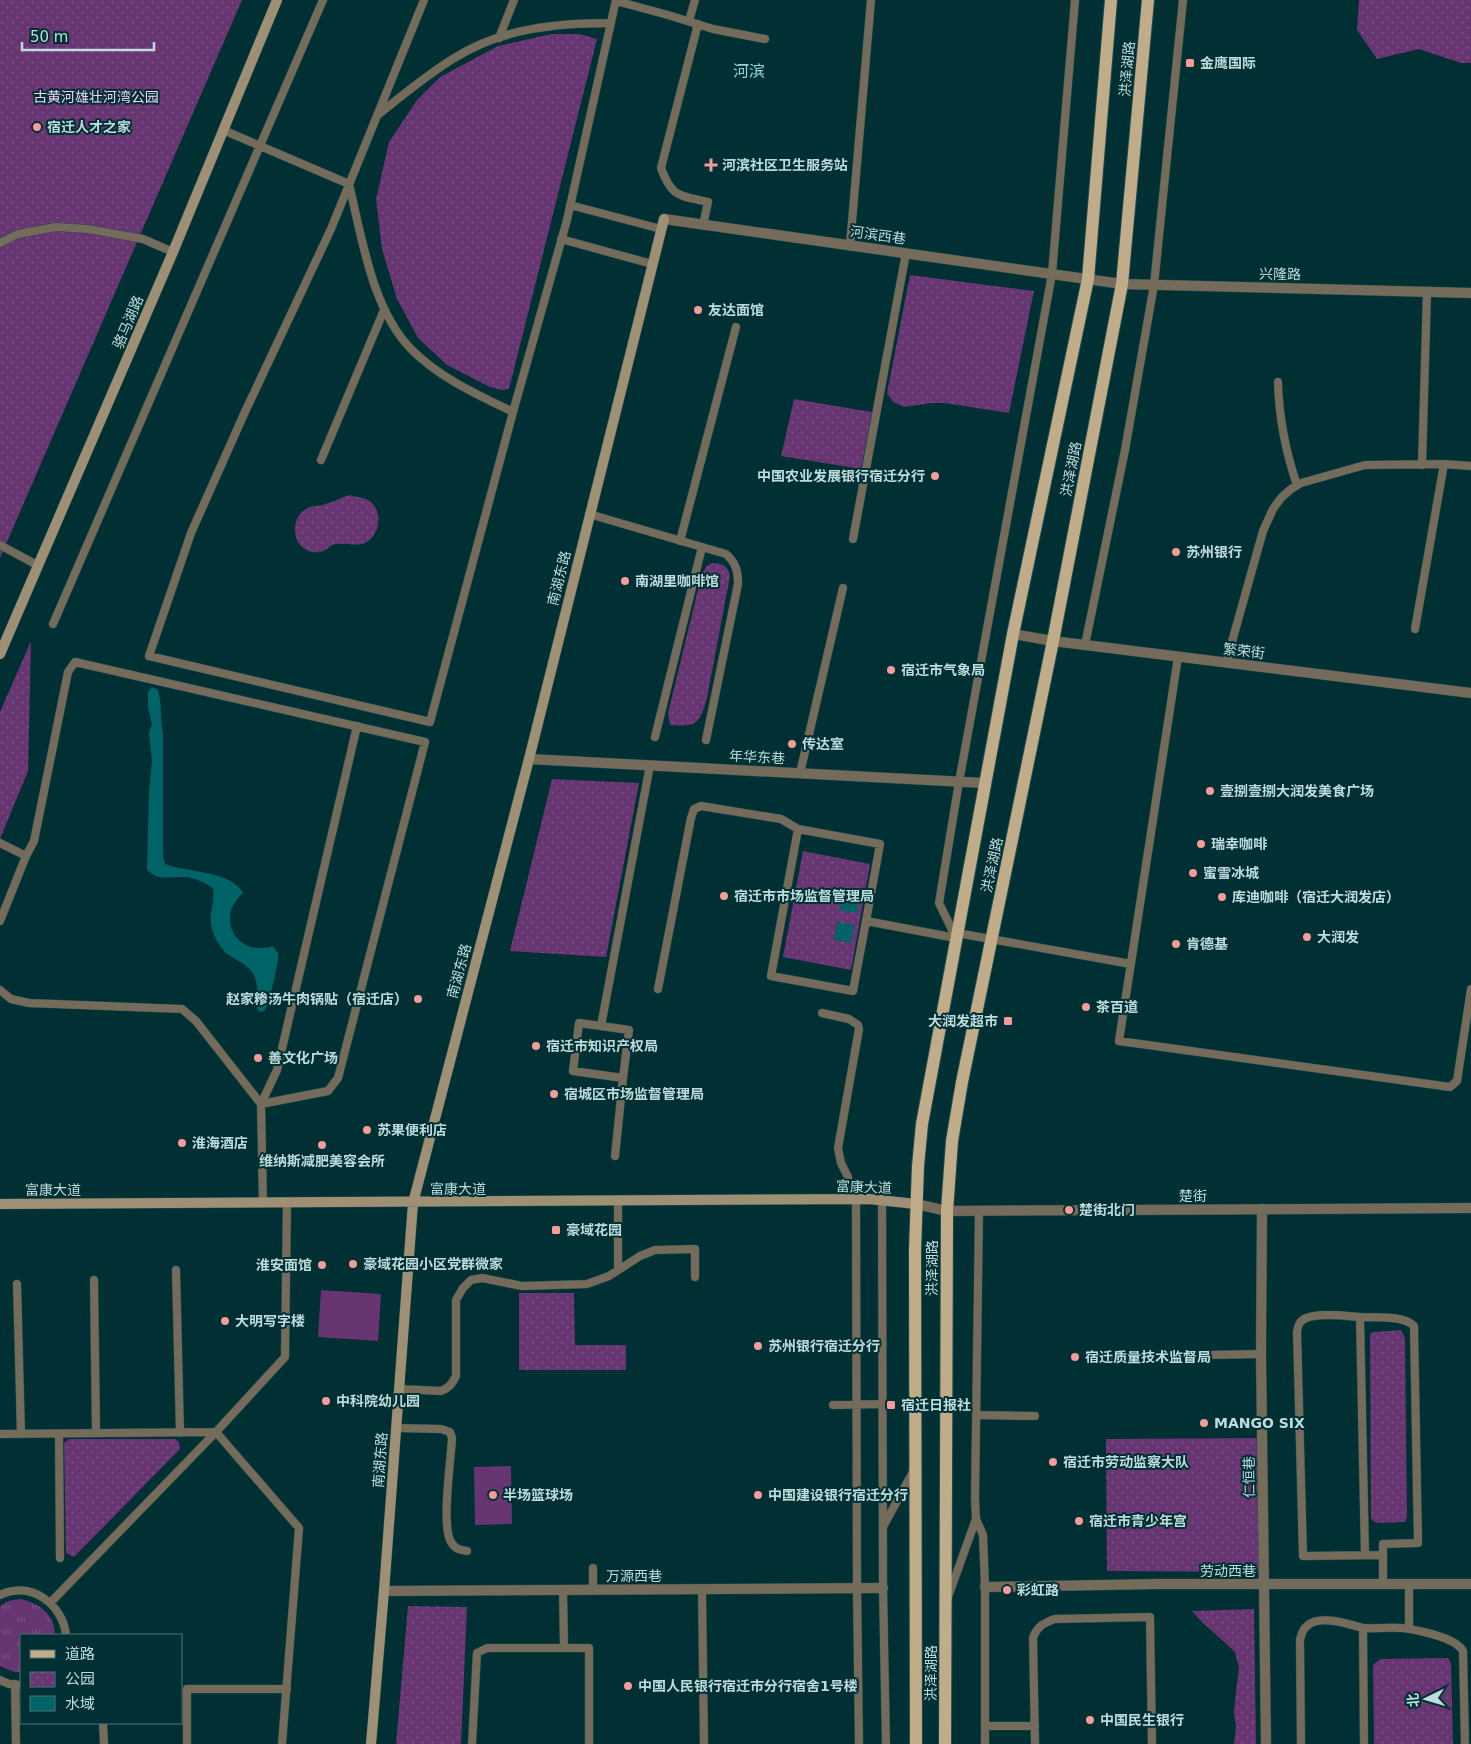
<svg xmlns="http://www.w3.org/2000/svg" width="1471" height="1744" viewBox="0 0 1471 1744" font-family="'DejaVu Sans','Noto Sans SC',sans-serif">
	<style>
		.grass { fill: url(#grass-tufts) }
		.park { fill: url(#park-dots) }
		.pitch { fill: #673571 }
		.water { fill: #006368 }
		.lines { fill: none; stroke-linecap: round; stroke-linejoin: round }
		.lane-casing { stroke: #1e4c4e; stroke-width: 9 }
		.street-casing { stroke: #1e4c4e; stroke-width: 11 }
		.secondary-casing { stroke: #1e4c4e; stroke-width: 11 }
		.primary-casing { stroke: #1e4c4e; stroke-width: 14 }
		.lane { stroke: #746b5a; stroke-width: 8 }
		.street { stroke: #746b5a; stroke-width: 10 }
		.secondary { stroke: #9f9075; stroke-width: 10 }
		.primary { stroke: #c0ac89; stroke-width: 12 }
		.poi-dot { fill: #f59b99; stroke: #003033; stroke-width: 2 }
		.labels { text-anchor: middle; stroke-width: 4; stroke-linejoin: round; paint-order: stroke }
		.poi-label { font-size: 14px; font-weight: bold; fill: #bedcdd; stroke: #003033; text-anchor: start }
		.street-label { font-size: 14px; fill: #bedcdd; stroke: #003033 }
		.park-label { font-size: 14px; fill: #f1d0f7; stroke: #003033 }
		.quarter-label { font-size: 16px; fill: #96d4d7; stroke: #003033 }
	</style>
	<defs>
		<pattern id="grass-tufts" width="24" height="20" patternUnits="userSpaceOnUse" patternTransform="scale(1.25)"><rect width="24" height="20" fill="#673571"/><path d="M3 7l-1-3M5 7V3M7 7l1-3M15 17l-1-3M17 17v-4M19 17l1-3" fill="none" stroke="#7b5285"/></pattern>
		<pattern id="park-dots" width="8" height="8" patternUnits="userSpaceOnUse" patternTransform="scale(1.25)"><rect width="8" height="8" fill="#673571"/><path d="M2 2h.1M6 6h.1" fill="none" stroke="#7b5285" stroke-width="1.8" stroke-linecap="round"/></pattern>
	</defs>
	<rect width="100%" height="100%" fill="#003033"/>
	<path class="grass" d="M 20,1599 C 39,1603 55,1614 55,1635 L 21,1635 L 21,1672 L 14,1672 L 0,1666 L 0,1606 L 8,1601 Z"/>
	<path class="park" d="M 0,0 L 242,0 L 0,558 Z
		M 1359,0 L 1471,0 L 1471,63 L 1461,63 L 1419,49 L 1377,59 L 1357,30 Z
		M 551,34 L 579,34 L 597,39 L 509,389 L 502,390 L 490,387 L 447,365 L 418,338 L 397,299 L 382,249 L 376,199 L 389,142 L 417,100 L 440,77 L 498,46 Z
		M 910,275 L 1034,291 L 1009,413 L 944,403 L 932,403 L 904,407 L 893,402 L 887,393 Z
		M 794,399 L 872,412 L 861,469 L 781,456 Z
		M 350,495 C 356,497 363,497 368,500 C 383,509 381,533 367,542 C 358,547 347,543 337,544 C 330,544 327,551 320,552 C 296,556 287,525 303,511 C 311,504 320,507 328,503 C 336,501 342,497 350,495 Z
		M 712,563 C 723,563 728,566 730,576 L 707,698 C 700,723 698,727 670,725 L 668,713 L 702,573 L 707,566 Z
		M 31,641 L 28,771 L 0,839 L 0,712 Z
		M 552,779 L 639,783 L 606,957 L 510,951 Z
		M 803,851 L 870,864 L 851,970 L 783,957 Z
		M 519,1293 L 574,1293 L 575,1345 L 626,1345 L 626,1370 L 519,1370 Z
		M 1401,1330 L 1405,1338 L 1407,1517 L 1405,1522 L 1376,1523 L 1371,1519 L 1370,1334 L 1374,1332 Z
		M 1257,1438 L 1259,1572 L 1107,1571 L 1106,1439 Z
		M 69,1439 L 175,1439 L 179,1442 L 180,1449 L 74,1557 L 66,1553 L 64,1443 Z
		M 408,1606 L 467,1607 L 461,1744 L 396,1744 Z
		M 1254,1609 L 1256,1744 L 1234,1744 L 1236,1727 L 1234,1712 L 1235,1700 L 1239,1668 L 1235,1652 L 1202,1622 L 1192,1611 Z
		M 1448,1658 L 1451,1663 L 1453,1744 L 1374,1744 L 1373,1665 L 1380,1659 Z"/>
	<path class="pitch" d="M 321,1290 L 381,1294 L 378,1341 L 318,1337 Z
		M 511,1466 L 512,1524 L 475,1525 L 474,1467 Z"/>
	<path class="water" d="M 152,687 L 158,690 C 162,704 160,719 163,733 L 163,857 L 165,864 C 186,873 231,870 243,893 C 214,917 237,958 273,946 L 278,954 L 278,960 L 269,1003 L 264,1011 L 260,1012 L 257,1009 C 257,998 259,989 255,978 C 250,964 236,961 226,953 C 222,949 218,943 215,937 C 205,915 216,907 213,888 C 205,883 195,878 186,877 C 171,876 157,882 147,869 L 149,792 L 152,761 L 149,733 L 152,724 L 148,707 L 148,692 Z
		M 843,892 L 860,895 L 857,913 L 839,910 Z
		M 837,922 L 854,925 L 851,943 L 834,940 Z"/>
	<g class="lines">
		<g class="lane-casing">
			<path id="lane" d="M 424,0 L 331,229 L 244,414 L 191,533 L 149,656 L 430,722 L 513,412 L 567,220 L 616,0
				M 616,1 L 668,15 L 713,29 L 765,39
				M 689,21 L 695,0
				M 698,24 L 661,168 C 672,198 679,195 708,202 L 703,225
				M 499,38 L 514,0
				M 379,114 C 404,94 429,73 456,57 C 503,28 558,23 611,23
				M 223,130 L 349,184 C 362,238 372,310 412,350 C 440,378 478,395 513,412
				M 570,205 L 661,229
				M 561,239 L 652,264
				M 0,243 L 18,234 L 56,227 L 88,229 L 143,239 L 173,252
				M 850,245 L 871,0
				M 1278,382 C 1279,419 1285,450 1297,485
				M 321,460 L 384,310
				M 1422,465 L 1427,292
				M 589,514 L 726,554 C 736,563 738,571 738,584 L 706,740
				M 853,539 L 906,253
				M 680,541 L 736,327
				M 0,545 L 37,565
				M 53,624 L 323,0
				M 1415,629 L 1444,464
				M 1085,645 L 1125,450 L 1154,285 L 1183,0
				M 1178,657 L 1119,1041 L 1450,1087 L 1457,1081 L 1471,989
				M 1226,663 L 1263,531 L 1273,509 L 1281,498 L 1291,489 L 1301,483 L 1365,465 L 1444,464 L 1471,466
				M 655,737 L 702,547
				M 800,773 L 843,588
				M 0,843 L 26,856
				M 0,921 L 26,856 L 34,841 L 68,672 L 75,662 L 425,742 L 338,1078 L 328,1091 L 261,1104
				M 866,921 L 880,844 L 798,829 L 771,976 L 853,991 L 866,921 L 956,938
				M 957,933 L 1131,964
				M 956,938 L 939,903 L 959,782 L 1052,274 L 1075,0
				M 658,989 L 691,818 L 694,809 L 701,806 L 781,819 L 798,829
				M 0,990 L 11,999 L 29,1003 L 182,1009 L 196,1021 L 261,1104
				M 822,1013 L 849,1019 L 858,1025 L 859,1029 L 838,1148 L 841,1163 L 848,1177 L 848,1199
				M 601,1026 L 629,1030 L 623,1078 L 573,1071 L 579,1023 L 601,1026 L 650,765
				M 615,1156 L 623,1078
				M 856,1199 L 857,1588 L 859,1744
				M 882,1199 L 883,1588 L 886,1744
				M 263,1203 L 261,1104 L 277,1070 L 357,726
				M 979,1211 L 975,1499 L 976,1519 L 983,1535 L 985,1587 L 985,1744
				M 176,1270 L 180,1433
				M 618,1270 L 618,1201
				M 94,1280 L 96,1433
				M 17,1284 L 21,1434
				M 1360,1317 C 1346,1316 1317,1312 1304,1319 C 1299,1322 1298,1326 1297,1332 L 1303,1556 L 1383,1555
				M 1098,1357 L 1261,1354
				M 399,1389 L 441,1391 C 449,1388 452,1384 456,1376 L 456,1300 L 463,1288 L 471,1280 L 482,1278 L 522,1286 L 587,1284 L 609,1276 L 640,1256 L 655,1250 L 695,1249 L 695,1277
				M 833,1405 L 883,1404
				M 976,1415 L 1035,1416
				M 396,1428 L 441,1429 L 450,1432 L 452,1438 C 451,1460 441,1526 451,1542 C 455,1549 460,1550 467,1551
				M 0,1434 L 216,1432 L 299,1528 L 282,1744
				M 59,1434 L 60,1558
				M 884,1525 L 913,1472
				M 1365,1555 L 1360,1317 C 1375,1318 1404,1315 1414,1326 L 1418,1543 L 1383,1544 L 1383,1584
				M 593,1568 L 593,1590
				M 1409,1584 L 1409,1629
				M 702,1589 L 704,1744
				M 563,1590 L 564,1648
				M 0,1595 C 30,1580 63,1604 66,1635
				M 948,1597 L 976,1519
				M 50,1603 L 216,1432 L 285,1357 L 287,1203
				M 0,1680 L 9,1684 L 21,1685
				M 15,1684 L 16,1744
				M 103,1723 L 104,1744
				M 985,1726 L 1035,1726
				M 187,1744 L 187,1689 L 287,1689
				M 472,1744 L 477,1653 L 487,1648 L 589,1648 L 589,1744
				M 1035,1744 L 1033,1638 C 1037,1626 1044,1623 1055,1619 L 1150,1617 L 1152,1744
				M 1301,1744 L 1300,1640 C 1301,1635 1303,1629 1307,1626 C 1319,1614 1349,1624 1363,1628
				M 1364,1744 L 1363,1628 C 1378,1629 1395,1626 1410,1629 C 1425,1632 1456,1638 1463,1651 L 1465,1744"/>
		</g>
		<g class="street-casing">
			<path id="street" d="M 664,219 L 1122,284 L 1471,293
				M 1013,634 L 1053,641 L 1471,693
				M 529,759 L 984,783
				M 916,1204 L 947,1211 L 1471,1208
				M 1262,1209 L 1261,1354 L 1266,1744
				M 985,1587 L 1158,1584 L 1471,1584
				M 384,1591 L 883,1588"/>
		</g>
		<g class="secondary-casing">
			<path id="secondary" d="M 0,654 L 173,252 L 277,0
				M 0,1204 L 869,1199 L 916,1204
				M 371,1744 L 384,1591 L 413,1203 L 529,759 L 664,219"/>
		</g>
		<g class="primary-casing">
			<path id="primary" d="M 916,1744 L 915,1250 L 918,1166 L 922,1124 L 1013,634 L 1088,279 L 1111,0
				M 945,1744 L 947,1211 L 952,1141 L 962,1082 L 1053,641 L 1122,284 L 1148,0"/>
		</g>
		<use href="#lane" class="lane"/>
		<use href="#street" class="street"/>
		<use href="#secondary" class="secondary"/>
		<use href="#primary" class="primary"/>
	</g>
	<g class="poi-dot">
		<rect x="1185" y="58" width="10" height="10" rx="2.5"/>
		<circle cx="37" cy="127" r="5"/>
		<path d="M708.5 157.5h5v5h5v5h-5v5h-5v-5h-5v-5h5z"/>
		<circle cx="698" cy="310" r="5"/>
		<circle cx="935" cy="476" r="5"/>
		<circle cx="1176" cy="552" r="5"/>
		<circle cx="625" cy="581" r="5"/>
		<circle cx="891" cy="670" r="5"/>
		<circle cx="792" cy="744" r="5"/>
		<circle cx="1210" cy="791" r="5"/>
		<circle cx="1201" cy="844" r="5"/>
		<circle cx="1193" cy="873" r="5"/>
		<circle cx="724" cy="896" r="5"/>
		<circle cx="1222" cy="897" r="5"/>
		<circle cx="1307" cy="937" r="5"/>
		<circle cx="1176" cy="944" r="5"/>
		<circle cx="418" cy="999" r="5"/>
		<circle cx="1086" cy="1007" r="5"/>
		<rect x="1003" y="1016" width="10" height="10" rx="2.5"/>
		<circle cx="536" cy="1046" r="5"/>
		<circle cx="258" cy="1058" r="5"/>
		<circle cx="554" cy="1094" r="5"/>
		<circle cx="367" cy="1130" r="5"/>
		<circle cx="182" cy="1143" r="5"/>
		<circle cx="322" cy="1145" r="5"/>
		<circle cx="1069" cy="1210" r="5"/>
		<rect x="551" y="1225" width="10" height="10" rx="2.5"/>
		<circle cx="353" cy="1264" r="5"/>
		<circle cx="322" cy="1265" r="5"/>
		<circle cx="225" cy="1321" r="5"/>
		<circle cx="758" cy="1346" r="5"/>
		<circle cx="1075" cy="1357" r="5"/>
		<circle cx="326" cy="1401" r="5"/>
		<rect x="886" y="1400" width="10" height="10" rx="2.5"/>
		<circle cx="1204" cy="1423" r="5"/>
		<circle cx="1053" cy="1462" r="5"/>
		<circle cx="493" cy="1495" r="5"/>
		<circle cx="758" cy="1495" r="5"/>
		<circle cx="1079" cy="1521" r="5"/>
		<circle cx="1007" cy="1590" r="5"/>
		<circle cx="628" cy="1686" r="5"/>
		<circle cx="1090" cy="1720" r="5"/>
	</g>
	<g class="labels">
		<g class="poi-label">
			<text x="1200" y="68">金鹰国际</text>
			<text x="47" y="132">宿迁人才之家</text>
			<text x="722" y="170">河滨社区卫生服务站</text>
			<text x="708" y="315">友达面馆</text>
			<text x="925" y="481" text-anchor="end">中国农业发展银行宿迁分行</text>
			<text x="1186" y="557">苏州银行</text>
			<text x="635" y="586">南湖里咖啡馆</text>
			<text x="901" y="675">宿迁市气象局</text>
			<text x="802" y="749">传达室</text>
			<text x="1220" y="796">壹捌壹捌大润发美食广场</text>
			<text x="1211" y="849">瑞幸咖啡</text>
			<text x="1203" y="878">蜜雪冰城</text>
			<text x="734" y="901">宿迁市市场监督管理局</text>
			<text x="1232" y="902">库迪咖啡（宿迁大润发店）</text>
			<text x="1317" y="942">大润发</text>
			<text x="1186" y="949">肯德基</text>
			<text x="408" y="1004" text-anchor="end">赵家糁汤牛肉锅贴（宿迁店）</text>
			<text x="1096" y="1012">茶百道</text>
			<text x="998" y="1026" text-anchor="end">大润发超市</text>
			<text x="546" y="1051">宿迁市知识产权局</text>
			<text x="268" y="1063">善文化广场</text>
			<text x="564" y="1099">宿城区市场监督管理局</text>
			<text x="377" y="1135">苏果便利店</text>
			<text x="192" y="1148">淮海酒店</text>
			<text x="322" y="1166" text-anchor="middle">维纳斯减肥美容会所</text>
			<text x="1079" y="1215">楚街北门</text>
			<text x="566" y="1235">豪域花园</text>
			<text x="363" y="1269">豪域花园小区党群微家</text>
			<text x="312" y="1270" text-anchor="end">淮安面馆</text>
			<text x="235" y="1326">大明写字楼</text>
			<text x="768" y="1351">苏州银行宿迁分行</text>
			<text x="1085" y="1362">宿迁质量技术监督局</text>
			<text x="336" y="1406">中科院幼儿园</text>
			<text x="901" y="1410">宿迁日报社</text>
			<text x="1214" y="1428">MANGO SIX</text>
			<text x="1063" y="1467">宿迁市劳动监察大队</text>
			<text x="503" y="1500">半场篮球场</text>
			<text x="768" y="1500">中国建设银行宿迁分行</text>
			<text x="1089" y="1526">宿迁市青少年宫</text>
			<text x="1017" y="1595">彩虹路</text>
			<text x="638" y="1691">中国人民银行宿迁市分行宿舍1号楼</text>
			<text x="1100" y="1725">中国民生银行</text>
		</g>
		<g class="street-label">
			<text transform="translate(1127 69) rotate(-85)" y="5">洪泽湖路</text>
			<text transform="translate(878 235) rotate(8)" y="5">河滨西巷</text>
			<text transform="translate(1280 274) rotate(1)" y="5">兴隆路</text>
			<text transform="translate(128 322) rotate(-67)" y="5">骆马湖路</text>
			<text transform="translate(1071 469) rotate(-79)" y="5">洪泽湖路</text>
			<text transform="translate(559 578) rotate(-76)" y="5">南湖东路</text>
			<text transform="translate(1244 651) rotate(7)" y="5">繁荣街</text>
			<text transform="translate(757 757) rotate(3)" y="5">年华东巷</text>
			<text transform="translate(992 865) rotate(-78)" y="5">洪泽湖路</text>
			<text transform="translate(459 971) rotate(-75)" y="5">南湖东路</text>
			<text transform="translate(864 1187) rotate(2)" y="5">富康大道</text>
			<text x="458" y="1194">富康大道</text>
			<text x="53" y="1195">富康大道</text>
			<text x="1193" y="1201">楚街</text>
			<text transform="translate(932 1268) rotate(-90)" y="5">洪泽湖路</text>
			<text transform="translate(380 1460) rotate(-86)" y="5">南湖东路</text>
			<text transform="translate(1249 1477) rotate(-91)" y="5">仁恒巷</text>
			<text x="1228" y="1576">劳动西巷</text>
			<text x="634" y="1581">万源西巷</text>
			<text transform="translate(931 1673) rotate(-90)" y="5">洪泽湖路</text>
		</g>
		<g class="park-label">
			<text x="96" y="102">古黄河雄壮河湾公园</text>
		</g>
		<g class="quarter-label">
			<text x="749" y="77">河滨</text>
		</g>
	</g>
	<rect x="20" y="1634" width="162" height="90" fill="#003033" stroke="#4c7577"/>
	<rect x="30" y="1650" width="25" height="8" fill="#c0ac89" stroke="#4c7577"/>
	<text x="65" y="1659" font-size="15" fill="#bedcdd">道路</text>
	<rect x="30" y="1672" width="25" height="15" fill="url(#park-dots)" stroke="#4c7577"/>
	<text x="65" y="1684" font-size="15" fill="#bedcdd">公园</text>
	<rect x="30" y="1696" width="25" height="15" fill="#006368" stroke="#4c7577"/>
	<text x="65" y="1709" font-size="15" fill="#bedcdd">水域</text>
	<g transform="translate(1426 1699) rotate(265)" stroke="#003033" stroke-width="4" paint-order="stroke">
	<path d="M0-4L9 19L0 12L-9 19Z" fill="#bedcdd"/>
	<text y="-8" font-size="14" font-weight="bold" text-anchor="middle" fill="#bedcdd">北</text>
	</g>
	<path d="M22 42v8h132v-8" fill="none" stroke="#bedcdd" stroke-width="2.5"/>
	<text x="30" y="42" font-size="15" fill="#bedcdd" stroke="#003033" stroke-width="4" paint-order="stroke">50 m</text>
</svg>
